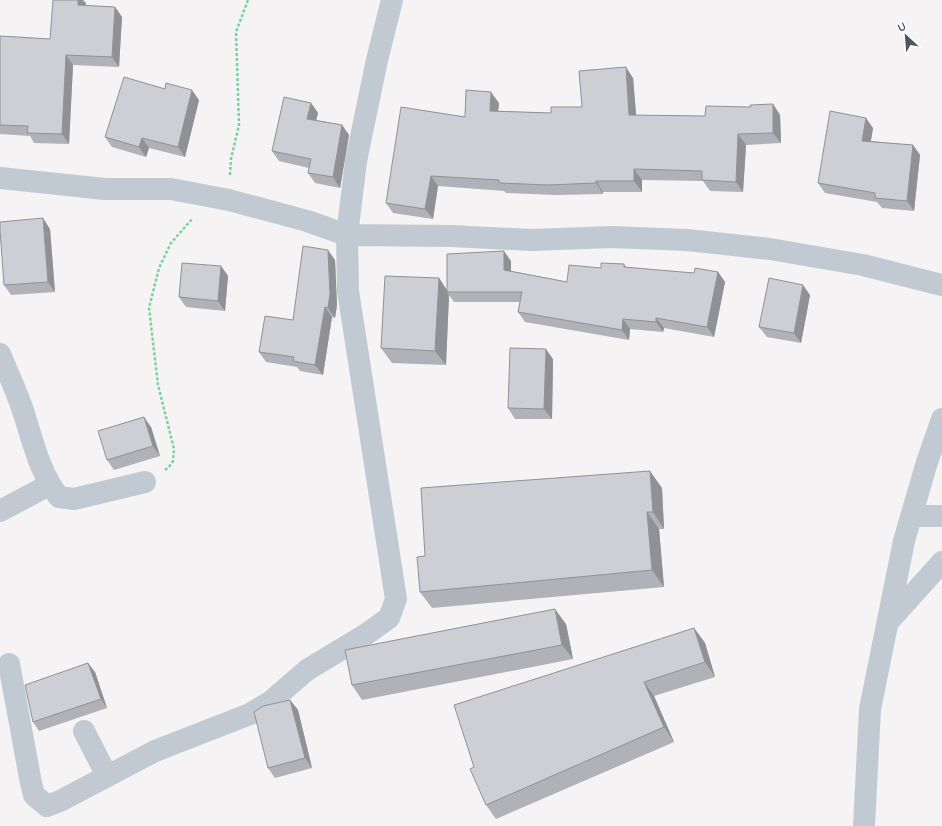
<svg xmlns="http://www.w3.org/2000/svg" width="942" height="826" viewBox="0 0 942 826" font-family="Quicksand,sans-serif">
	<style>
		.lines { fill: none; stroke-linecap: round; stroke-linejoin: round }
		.path { stroke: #7ad0a6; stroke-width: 2.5; stroke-dasharray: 3 2; stroke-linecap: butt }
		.street { stroke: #c1cad2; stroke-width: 22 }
		.wall { fill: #b0b2b7 }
		.shaded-wall { fill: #909195 }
		.building { fill: #cdcfd5; stroke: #909195 }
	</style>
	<rect width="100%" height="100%" fill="#f5f3f3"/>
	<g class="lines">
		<path class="path" d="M 230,175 L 231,159 L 239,125 L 236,32 L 248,0
			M 165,470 L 169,467 L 173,461 L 174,449 L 158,385 L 149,308 L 159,268 L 171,243 L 193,218"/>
		<path class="street" d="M 0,178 L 105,189 L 171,189 L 229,200 L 307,221 L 347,235 L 451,236 L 532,240 L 611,237 L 687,240 L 770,249 L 863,265 L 942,285
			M 0,354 C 7,371 15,388 21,405 C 32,436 38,471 59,497 L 74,499 L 145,482
			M 0,511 L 49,485
			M 912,516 L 942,516
			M 889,621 L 942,562
			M 9,664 L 31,783 L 34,795 L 47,806 L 60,801 L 155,751 L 250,714 L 270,702 L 307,670 L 365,635 L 389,618 L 396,599 L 348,291 L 347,235 L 356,161 L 377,60 L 392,0
			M 84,731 L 107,776
			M 864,826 L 870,709 L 904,541 L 927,462 L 942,419"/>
	</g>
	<path class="wall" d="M 86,3 L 86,6 L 115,7 L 122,17 L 119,67 L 73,65 L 69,144 L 34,143 L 30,136 L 0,134 L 0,36 L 50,39 Z
		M 633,78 L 636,115 L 705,116 L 751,107 L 773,104 L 780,115 L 781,143 L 746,145 L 743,192 L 710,191 L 703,181 L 642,180 L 642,192 L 603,192 L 603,194 L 555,195 L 506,193 L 504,191 L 438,186 L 433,219 L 393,213 L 386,203 L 465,117 L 499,103 L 498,111 L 551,113 L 582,107 Z
		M 199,100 L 185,157 L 149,148 L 146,157 L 112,147 L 105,137 Z
		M 311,103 L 318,113 L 316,120 L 342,125 L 349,135 L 340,188 L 315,183 L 308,173 L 309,168 L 279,161 L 272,151 Z
		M 873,128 L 871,141 L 913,145 L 920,155 L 914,211 L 882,208 L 877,202 L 825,193 L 818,183 Z
		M 50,229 L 55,292 L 11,295 L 4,285 Z
		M 335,260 L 337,305 L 335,318 L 332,317 L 323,375 L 300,371 L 297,367 L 266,362 L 259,352 L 293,320 Z
		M 511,261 L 511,271 L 567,282 L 601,268 L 624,264 L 627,268 L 694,273 L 718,272 L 725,282 L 714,337 L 664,328 L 663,332 L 630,329 L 629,340 L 525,322 L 518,312 L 520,302 L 454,302 L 449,295 L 446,365 L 392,363 L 381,348 L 439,278 L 447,290 Z
		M 221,266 L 228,276 L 225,311 L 186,307 L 179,297 Z
		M 810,295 L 801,343 L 767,337 L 759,327 Z
		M 553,359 L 552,419 L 515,419 L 508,408 Z
		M 151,427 L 160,456 L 114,470 L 107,460 Z
		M 662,488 L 664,529 L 659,529 L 664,587 L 432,608 L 420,592 Z
		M 566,624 L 573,659 L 362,700 L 352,685 Z
		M 694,628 L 705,643 L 715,677 L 654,696 L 674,742 L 496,819 L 486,805 Z
		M 95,672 L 107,708 L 39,731 L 33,722 Z
		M 290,700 L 298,710 L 312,768 L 275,778 L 268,768 Z"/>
	<path class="shaded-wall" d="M 78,0 L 83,0 L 86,3 L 85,16 L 78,5 Z
		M 115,7 L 122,17 L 119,67 L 112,57 Z
		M 66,55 L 73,65 L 69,144 L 62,134 Z
		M 626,67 L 633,78 L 637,125 L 629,115 Z
		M 192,90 L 199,100 L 185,157 L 178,147 Z
		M 491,92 L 499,103 L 497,121 L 490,111 Z
		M 311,103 L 318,113 L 314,129 L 307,119 Z
		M 773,104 L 780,115 L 781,143 L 773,133 Z
		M 866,118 L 873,128 L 869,151 L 862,141 Z
		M 342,125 L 349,135 L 340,188 L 333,177 Z
		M 738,134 L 746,145 L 743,192 L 736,182 Z
		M 142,138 L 149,148 L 146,157 L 139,147 Z
		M 913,145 L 920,155 L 914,211 L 907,201 Z
		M 634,169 L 642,180 L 642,192 L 634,181 Z
		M 431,176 L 438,186 L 433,219 L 425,209 Z
		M 596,181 L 603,192 L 603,194 L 596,183 Z
		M 43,218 L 50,229 L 55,292 L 48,282 Z
		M 328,250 L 335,260 L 337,305 L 335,318 L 328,308 Z
		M 504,251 L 511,261 L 511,280 L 504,270 Z
		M 221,266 L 228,276 L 225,311 L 218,301 Z
		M 718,272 L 725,282 L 714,337 L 707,327 Z
		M 439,278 L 448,292 L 447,292 L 449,295 L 446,365 L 435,351 Z
		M 803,285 L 810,295 L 801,343 L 794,333 Z
		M 325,307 L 332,317 L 323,375 L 315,365 Z
		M 656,318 L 664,328 L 663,332 L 656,322 Z
		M 623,319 L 630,329 L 629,340 L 622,330 Z
		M 546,349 L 553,359 L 552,419 L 544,409 Z
		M 144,417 L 151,427 L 160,456 L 153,446 Z
		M 650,471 L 662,488 L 664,529 L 653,512 Z
		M 647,512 L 659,529 L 664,587 L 652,570 Z
		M 555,609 L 566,624 L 573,659 L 562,645 Z
		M 694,628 L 705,643 L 715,677 L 705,662 Z
		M 88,663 L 95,672 L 107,708 L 101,699 Z
		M 644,682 L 654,696 L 674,742 L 664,727 Z
		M 290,700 L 298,710 L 312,768 L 305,758 Z"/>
	<path class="building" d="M 53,0 L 78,0 L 78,5 L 115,7 L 112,57 L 66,55 L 62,134 L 27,133 L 28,126 L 0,125 L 0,36 L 50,39 Z
		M 626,67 L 629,115 L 705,116 L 706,106 L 751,107 L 750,105 L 773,104 L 773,133 L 738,134 L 736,182 L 702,180 L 702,171 L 634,169 L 634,181 L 596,181 L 596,183 L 548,185 L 499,183 L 499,180 L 431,176 L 425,209 L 386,203 L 401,107 L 465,117 L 466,90 L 491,92 L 490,111 L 551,113 L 551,107 L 582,107 L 579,71 Z
		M 124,77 L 165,89 L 166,83 L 192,90 L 178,147 L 142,138 L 139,147 L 105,137 Z
		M 284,97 L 311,103 L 307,119 L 342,125 L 333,177 L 308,173 L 311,159 L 272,151 Z
		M 830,111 L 866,118 L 862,141 L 913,145 L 907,201 L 875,198 L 875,193 L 818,183 Z
		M 43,218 L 48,282 L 4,285 L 0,230 L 0,222 Z
		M 303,246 L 328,250 L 330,294 L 328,308 L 325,307 L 315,365 L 293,361 L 294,357 L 259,352 L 265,316 L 293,320 Z
		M 504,251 L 504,270 L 567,282 L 569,265 L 601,268 L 601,263 L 624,264 L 624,267 L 694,273 L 695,268 L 718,272 L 707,327 L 656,318 L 656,322 L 623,319 L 622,330 L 518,312 L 522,292 L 447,292 L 447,254 Z
		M 182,263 L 221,266 L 218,301 L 179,297 Z
		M 385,276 L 439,278 L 435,351 L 381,348 Z
		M 769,278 L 803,285 L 794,333 L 759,327 Z
		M 510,348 L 546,349 L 544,409 L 508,408 Z
		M 144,417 L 153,446 L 107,460 L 98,431 Z
		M 650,471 L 653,512 L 647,512 L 652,570 L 420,592 L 417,557 L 425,556 L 421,488 Z
		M 555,609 L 562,645 L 352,685 L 345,650 Z
		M 694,628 L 705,662 L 644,682 L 664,727 L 486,805 L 470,769 L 474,767 L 454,705 Z
		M 88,663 L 101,699 L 33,722 L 25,685 Z
		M 290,700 L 305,758 L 268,768 L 254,712 L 263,706 Z"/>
	<g transform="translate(906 36) rotate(334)" stroke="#ffffff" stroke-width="3" paint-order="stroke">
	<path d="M0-3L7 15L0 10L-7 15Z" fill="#4a5661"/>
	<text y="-6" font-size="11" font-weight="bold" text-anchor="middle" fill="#4a5661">U</text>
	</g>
</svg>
